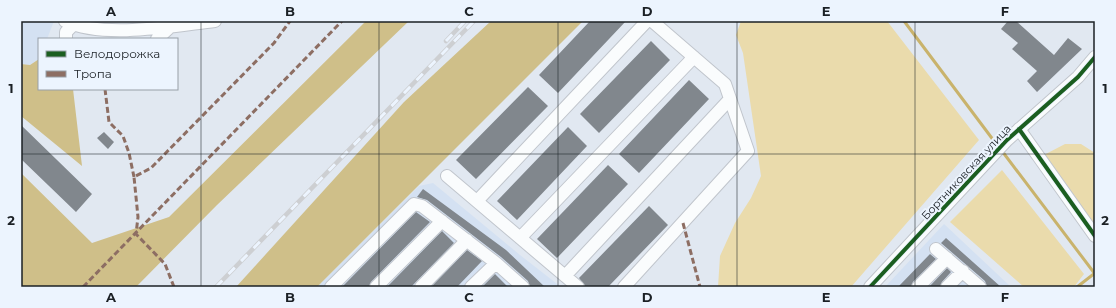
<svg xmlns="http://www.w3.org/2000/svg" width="1116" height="308" viewBox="0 0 1116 308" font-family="Montserrat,sans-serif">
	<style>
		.built { fill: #d4e1f2 }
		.green { fill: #eadbac }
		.forest { fill: #cfbf89 }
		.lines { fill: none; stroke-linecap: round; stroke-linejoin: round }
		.stream { stroke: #c9b36c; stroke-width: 3 }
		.building { fill: #81878d }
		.minor-casing { stroke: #c0c5cc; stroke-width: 14 }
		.minor { stroke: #fafcfd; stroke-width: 12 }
		.rail-casing { stroke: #cdcfd2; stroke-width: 4.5 }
		.rail { stroke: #ecf4fe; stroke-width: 3; stroke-dasharray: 9; stroke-linecap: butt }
		.quiet { stroke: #8d6e63; stroke-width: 3; stroke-dasharray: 6 3; stroke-linecap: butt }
		.cycleway-casing { stroke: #ecf4fe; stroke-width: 6 }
		.cycleway { stroke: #1b5e20; stroke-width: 4 }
		.grid { fill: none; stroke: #1b2025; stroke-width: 1; stroke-opacity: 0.55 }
		.labels { text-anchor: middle; stroke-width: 4; stroke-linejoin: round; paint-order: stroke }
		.street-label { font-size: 11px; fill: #1b2025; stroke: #ecf4fe }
		.neatline { fill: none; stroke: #1b2025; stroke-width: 1.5 }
		.grid-label { font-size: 13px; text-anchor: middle; font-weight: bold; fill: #1b2025 }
	</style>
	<rect width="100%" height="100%" fill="#e1e8f1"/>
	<path class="built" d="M 21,21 L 54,21 L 47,39 L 39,39 L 39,59 L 30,65 L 21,64 Z
		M 433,183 L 520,255 L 561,287 L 317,287 L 419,186 Z
		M 944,224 L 1011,287 L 885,287 Z"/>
	<path class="green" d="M 741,21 L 887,21 L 979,140 L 851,287 L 718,287 L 720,256 L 735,223 L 751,198 L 761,176 L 743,53 L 736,35 Z
		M 1065,144 L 1081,144 L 1095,153 L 1095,226 L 1042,156 Z
		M 1002,170 L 1084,274 L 1074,287 L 1024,287 L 950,222 Z"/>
	<path class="forest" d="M 366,21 L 409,21 L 217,205 L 136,287 L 21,287 L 21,173 L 92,243 L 169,217 Z
		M 491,21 L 583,21 L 317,287 L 236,287 L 404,102 Z
		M 39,59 L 39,89 L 73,89 L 82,166 L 21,116 L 21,64 L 30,65 Z"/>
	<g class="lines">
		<path class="stream" d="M 904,21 L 997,145
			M 1002,151 L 1095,274
			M 1077,287 L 1095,273"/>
	</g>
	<path class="building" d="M 590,21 L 626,21 L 558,93 L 539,75 Z
		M 1008,21 L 1016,21 L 1054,55 L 1068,38 L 1082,49 L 1037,92 L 1027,81 L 1037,71 L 1012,49 L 1018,43 L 1001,29 Z
		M 651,41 L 670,60 L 599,133 L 580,114 Z
		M 689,80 L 709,99 L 639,173 L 619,154 Z
		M 528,87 L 548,106 L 476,179 L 456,160 Z
		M 21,125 L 92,194 L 76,212 L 21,159 Z
		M 568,127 L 587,146 L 517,220 L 497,201 Z
		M 104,132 L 114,142 L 108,149 L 97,138 Z
		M 608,165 L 628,184 L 557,258 L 537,239 Z
		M 423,189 L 506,250 L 545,287 L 530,287 L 528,281 L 501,257 L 427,200 L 417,197 Z
		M 649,206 L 668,225 L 608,287 L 586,287 L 579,278 Z
		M 416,212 L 430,222 L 371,282 L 369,287 L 342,287 Z
		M 442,231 L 454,243 L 411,287 L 387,287 Z
		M 946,238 L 1001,287 L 987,287 L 985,281 L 941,243 Z
		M 467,250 L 482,261 L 457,287 L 431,287 Z
		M 930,254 L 936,259 L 913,282 L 911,287 L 898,287 Z
		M 947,268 L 951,272 L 942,282 L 940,287 L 929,287 Z
		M 495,274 L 508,287 L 482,287 Z"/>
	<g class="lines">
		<g class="minor-casing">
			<path id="minor" d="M 65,21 C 105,39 172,26 215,21
				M 66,39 L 66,32 L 73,25
				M 157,39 L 171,26
				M 1019,129 L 1095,236
				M 447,176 L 578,287
				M 477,201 L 647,21
				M 520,238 L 694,57
				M 936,249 L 980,287
				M 565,276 L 730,99
				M 331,287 L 414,204 L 422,206 L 496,263 L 523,287
				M 376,287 L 442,221
				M 421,287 L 467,240
				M 471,287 L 496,263
				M 624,287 L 748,151 L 725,84 L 652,21
				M 870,287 L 1007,140 L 1078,77 L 1095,57
				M 918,287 L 947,258
				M 947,287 L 963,271"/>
		</g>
		<use href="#minor" class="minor"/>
		<g class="rail-casing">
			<path id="rail" d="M 446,41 L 465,21
				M 216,287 L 474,21"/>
		</g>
		<use href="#rail" class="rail"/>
		<path class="quiet" d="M 105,89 L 109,122 L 123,136 L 129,153 L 134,177
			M 683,223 L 700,287
			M 83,287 L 342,21
			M 174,287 L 165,264 L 136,234 L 138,217 L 134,177 L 151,168 L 274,43 L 290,21"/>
		<g class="cycleway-casing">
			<path id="cycleway" d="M 1019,129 L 1095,236
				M 870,287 L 1007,140 L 1078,77 L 1095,57"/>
		</g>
		<use href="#cycleway" class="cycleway"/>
	</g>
	<path class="grid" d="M 201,21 L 201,287M 379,21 L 379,287M 558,21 L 558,287M 737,21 L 737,287M 915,21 L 915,287M 21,154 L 1095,154"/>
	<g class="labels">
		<g class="street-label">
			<text transform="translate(966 172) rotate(-47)" y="4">Бортниковская улица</text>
		</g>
	</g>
	<rect width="1116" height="308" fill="none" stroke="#ecf4fe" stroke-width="44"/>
	<rect x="38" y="38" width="140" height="52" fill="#ecf4fe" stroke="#989fa7"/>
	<rect x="46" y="51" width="20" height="6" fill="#1b5e20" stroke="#989fa7"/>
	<text x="74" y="58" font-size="12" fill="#1b2025">Велодорожка</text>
	<rect x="46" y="71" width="20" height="6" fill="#8d6e63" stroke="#989fa7"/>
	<text x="74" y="78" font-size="12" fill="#1b2025">Тропа</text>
	<rect x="22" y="22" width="1072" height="264" class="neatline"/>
	<g class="grid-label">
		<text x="111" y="16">A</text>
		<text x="290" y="16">B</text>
		<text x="469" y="16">C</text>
		<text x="647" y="16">D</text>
		<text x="826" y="16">E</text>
		<text x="1005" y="16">F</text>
		<text x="11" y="93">1</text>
		<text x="1105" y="93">1</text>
		<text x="11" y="225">2</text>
		<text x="1105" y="225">2</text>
		<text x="111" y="302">A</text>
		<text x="290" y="302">B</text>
		<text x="469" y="302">C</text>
		<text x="647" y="302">D</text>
		<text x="826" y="302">E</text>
		<text x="1005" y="302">F</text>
	</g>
</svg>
